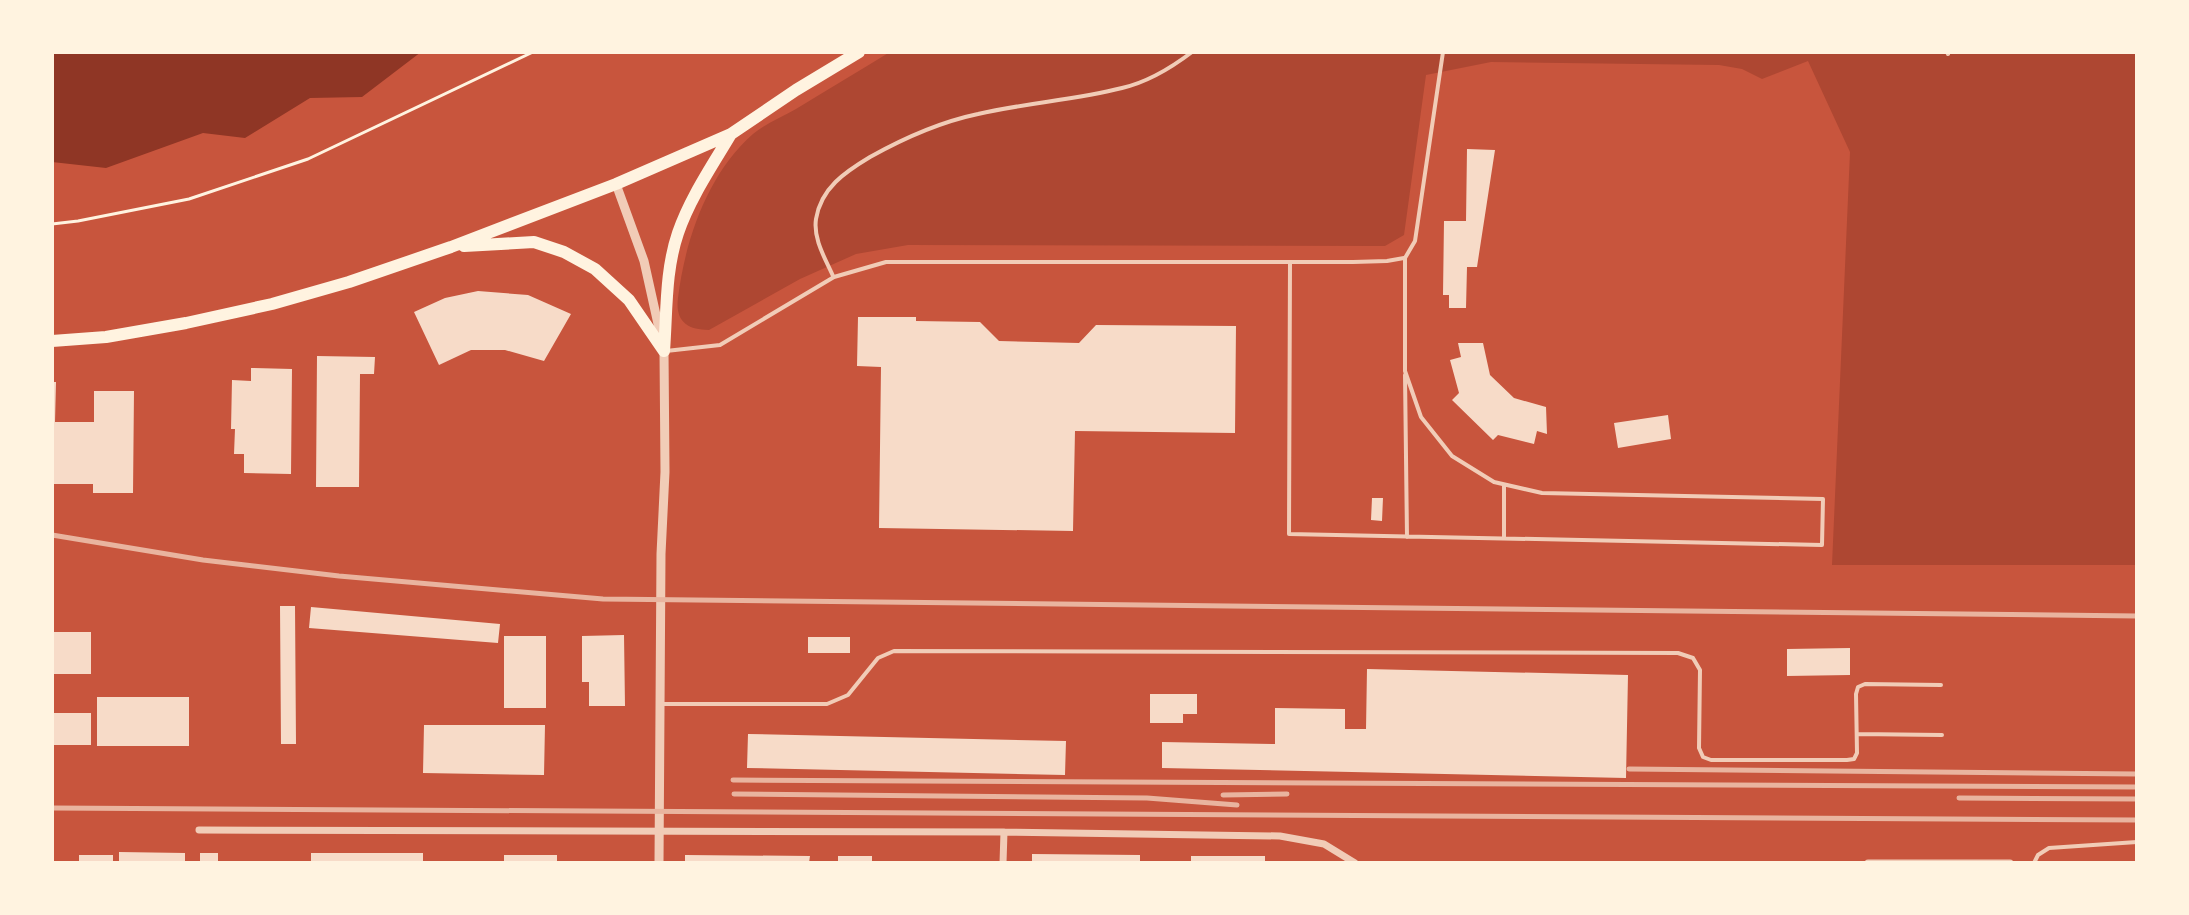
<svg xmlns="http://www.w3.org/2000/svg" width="2189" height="915" viewBox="0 0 2189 915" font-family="Rubik,sans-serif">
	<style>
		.green { fill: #ae4732 }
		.water { fill: #8f3625 }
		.building { fill: #f7dbc8 }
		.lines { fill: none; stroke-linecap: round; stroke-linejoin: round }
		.path { stroke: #fff3e0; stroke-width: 3 }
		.service { stroke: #f1ccb7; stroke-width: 4 }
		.minor { stroke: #f1ccb7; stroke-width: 7 }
		.tertiary { stroke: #f1ccb7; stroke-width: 9 }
		.primary { stroke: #fff3e0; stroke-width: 12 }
		.rail { stroke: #e9b49f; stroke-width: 5 }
	</style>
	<rect width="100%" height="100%" fill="#c8553d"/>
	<path class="green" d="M 890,52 L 2137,52 L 2137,565 L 1832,565 L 1850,152 L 1808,61 L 1762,79 L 1742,69 L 1719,65 L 1491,62 L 1426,75 L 1404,235 L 1385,246 L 908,245 L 856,254 L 800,279 L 709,330 C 687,330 675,321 678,298 C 685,240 708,173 753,134 C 765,124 782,117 796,109 C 827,90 859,71 890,52 Z"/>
	<path class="water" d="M 52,52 L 421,52 L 362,97 L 310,98 L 245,138 L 203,133 L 106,168 L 52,162 Z"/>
	<path class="building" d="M 1467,149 L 1495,150 L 1477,267 L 1467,267 L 1466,308 L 1449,308 L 1449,295 L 1443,295 L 1444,221 L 1466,221 Z
		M 478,291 L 528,295 L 571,314 L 544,361 L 505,350 L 471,350 L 439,365 L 414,312 L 445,298 Z
		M 858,317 L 916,317 L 916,321 L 980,322 L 999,341 L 1079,343 L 1096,325 L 1236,326 L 1235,433 L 1075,431 L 1073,531 L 879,528 L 881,367 L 857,366 Z
		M 1458,343 L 1483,343 L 1490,375 L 1514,398 L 1546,407 L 1547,434 L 1537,431 L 1534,444 L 1498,435 L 1493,440 L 1452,400 L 1459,393 L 1450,360 L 1461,357 Z
		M 317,356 L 375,357 L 374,374 L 360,374 L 359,487 L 316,487 Z
		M 251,368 L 292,369 L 291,474 L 244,473 L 244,454 L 234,454 L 235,429 L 231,429 L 232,380 L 251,381 Z
		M 52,382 L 56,382 L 55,422 L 94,422 L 94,391 L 134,391 L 133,493 L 93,493 L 93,484 L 52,484 Z
		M 1668,415 L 1671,439 L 1618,448 L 1614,423 Z
		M 1372,498 L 1383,498 L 1382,521 L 1371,520 Z
		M 280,606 L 295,606 L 296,744 L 281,744 Z
		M 311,607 L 500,624 L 498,643 L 309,628 Z
		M 52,632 L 91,632 L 91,674 L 52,674 Z
		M 624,635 L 625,706 L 589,706 L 589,682 L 582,682 L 582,636 Z
		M 504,636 L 546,636 L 546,708 L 504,708 Z
		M 808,637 L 850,637 L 850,653 L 808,653 Z
		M 1850,648 L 1850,675 L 1787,676 L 1787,649 Z
		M 1367,669 L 1628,675 L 1626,778 L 1162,768 L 1162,742 L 1275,744 L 1275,708 L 1345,709 L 1345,729 L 1366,729 Z
		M 1150,694 L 1197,694 L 1197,714 L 1183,714 L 1183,723 L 1150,723 Z
		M 97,697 L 189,697 L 189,746 L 97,746 Z
		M 52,713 L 91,713 L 91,745 L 52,745 Z
		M 424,725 L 545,725 L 544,775 L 423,773 Z
		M 748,734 L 1066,741 L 1065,775 L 747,768 Z
		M 119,852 L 185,853 L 185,863 L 119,863 Z
		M 200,853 L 218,853 L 218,863 L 200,863 Z
		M 311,853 L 423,853 L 423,863 L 311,863 Z
		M 1032,854 L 1140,855 L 1140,863 L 1032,863 Z
		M 79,855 L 113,855 L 113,863 L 79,863 Z
		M 504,855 L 557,855 L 557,863 L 504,863 Z
		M 685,855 L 810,856 L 809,863 L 685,863 Z
		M 838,856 L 872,856 L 872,863 L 838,863 Z
		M 1191,856 L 1265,856 L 1265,863 L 1191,863 Z"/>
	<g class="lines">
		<path class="path" d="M 52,224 L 78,221 L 189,199 L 308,159 L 533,52"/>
		<path class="service" d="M 1947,52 L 1948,54
			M 1290,262 L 1289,534 L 1822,545 L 1823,499 L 1542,493 L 1494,482 L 1452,456 L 1421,417 L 1405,371 L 1405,258 L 1415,241 L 1443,52
			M 833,276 C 825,258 813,239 816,219 C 821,188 845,172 870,157 C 904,138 940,122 978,114 C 1025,103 1075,100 1122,88 C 1148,82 1171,68 1192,52
			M 666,351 L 720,345 L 834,277 L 886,262 L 1353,262 L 1387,261 L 1404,258
			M 1405,375 L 1407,537
			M 1504,485 L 1504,538
			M 662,704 L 827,704 L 848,695 L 878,658 L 894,651 L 1678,653 L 1693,658 L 1700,670 L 1699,748 L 1703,757 L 1711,760 L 1847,760 L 1854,759 L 1857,753 L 1856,694 L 1858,687 L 1865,684 L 1941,685
			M 1857,734 L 1942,735
			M 2034,863 L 2038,855 L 2049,848 L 2137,842"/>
		<path class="minor" d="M 199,830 L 1004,832 L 1280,836 L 1324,844 L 1355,863
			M 1003,863 L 1004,832
			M 1868,863 L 2010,863"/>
		<path class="tertiary" d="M 616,184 L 644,261 L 664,351 L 665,472 L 661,554 L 659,863"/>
		<path class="primary" d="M 464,246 L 534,242 L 564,252 L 595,269 L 629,300 L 664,351
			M 52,341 L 106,337 L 186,323 L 272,304 L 349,282 L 451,247 L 616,184 L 731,134 L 796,90 L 859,52
			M 664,351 C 667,312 665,271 678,233 C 690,198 712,166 731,134"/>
		<path class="rail" d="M 52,535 L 203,560 L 339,576 L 603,599 L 2137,616
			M 1629,769 L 2137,774
			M 733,780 L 2137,787
			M 734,794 L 1147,798 L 1237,805
			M 1223,795 L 1287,794
			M 1959,798 L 2137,799
			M 52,808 L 2137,820"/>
	</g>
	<rect width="2189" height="915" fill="none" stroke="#fff3e0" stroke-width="108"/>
</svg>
